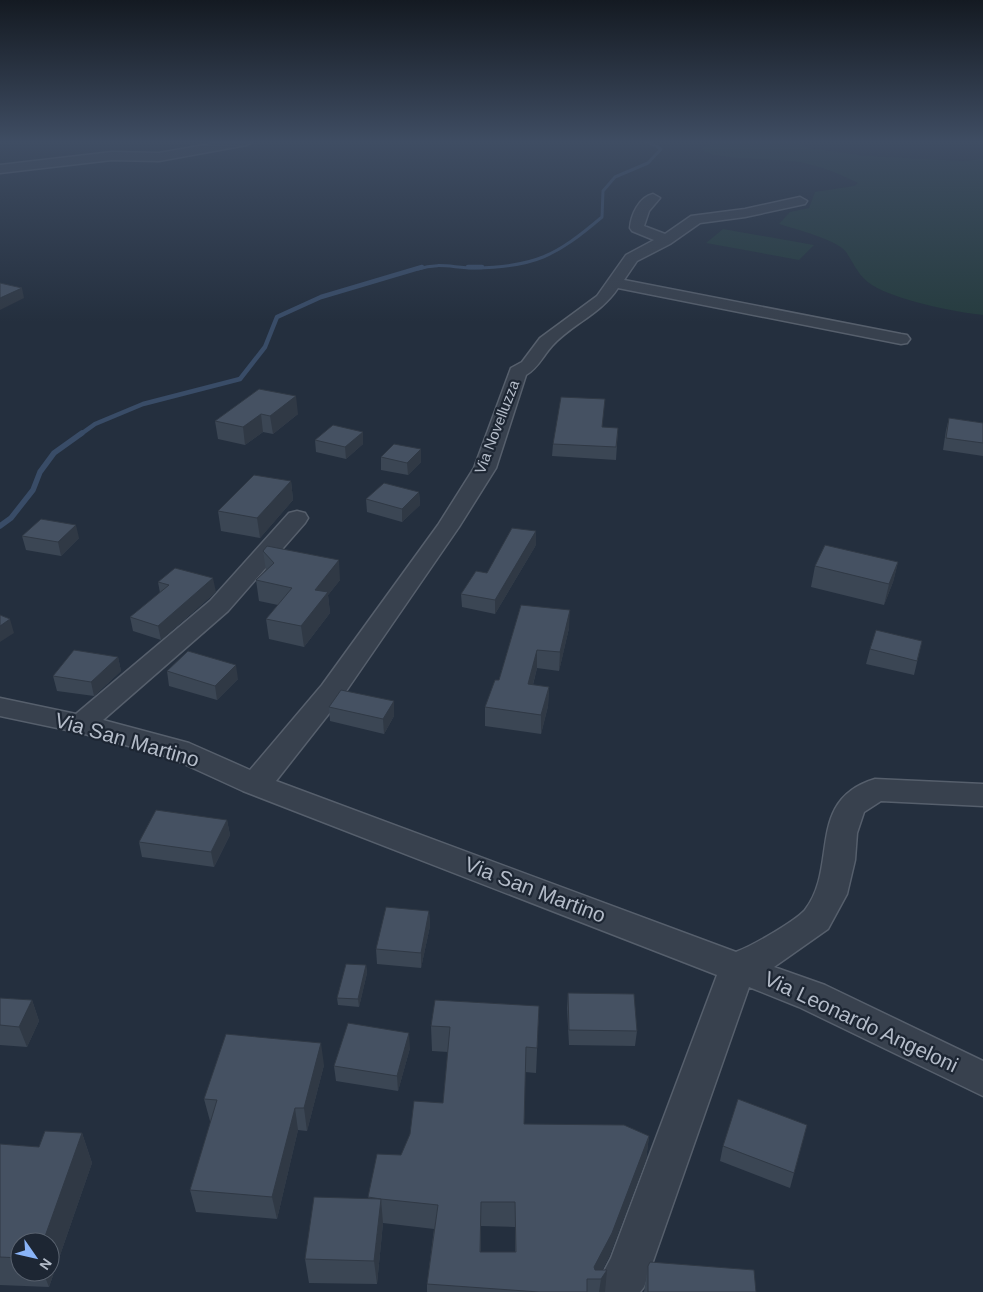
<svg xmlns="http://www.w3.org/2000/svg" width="983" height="1292" viewBox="0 0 983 1292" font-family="Arial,sans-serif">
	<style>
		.green { fill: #263c3f }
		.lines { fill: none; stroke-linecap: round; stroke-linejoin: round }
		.stream-far2 { stroke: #394c67; stroke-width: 3 }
		.stream-far1 { stroke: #394c67; stroke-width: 4.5 }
		.stream { stroke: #394c67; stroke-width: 5.5 }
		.minor-casing { stroke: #565f6c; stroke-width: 3 }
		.minor { fill: #38414e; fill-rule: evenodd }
		.wall { fill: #3b4654; fill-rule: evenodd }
		.shaded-wall { fill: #303945 }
		.building { fill: #455162; stroke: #303945; fill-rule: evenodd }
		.labels { text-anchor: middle; stroke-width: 4.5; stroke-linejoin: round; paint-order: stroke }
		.far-street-label { font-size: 15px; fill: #b4bcc9; stroke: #1d2633 }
		.near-street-label { font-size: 21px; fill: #b4bcc9; stroke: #1d2633 }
	</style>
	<rect width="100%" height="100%" fill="#242f3e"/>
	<path class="green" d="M 716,141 L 795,141 L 809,148 L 866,156 L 963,161 L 983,159 L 983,315 C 955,312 895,300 872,285 C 858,276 855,265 846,252 C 838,240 795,229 779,224 L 790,212 L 809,208 L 815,192 L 854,186 L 858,183 C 840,174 823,167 804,163 C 782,158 714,161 701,149 Z
		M 723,229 L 814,245 L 799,260 L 706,243 Z"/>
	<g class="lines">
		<path class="stream-far2" d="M 418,269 C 439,262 453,268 475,268 C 535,267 556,256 602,217 L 603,191 L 615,177 L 648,163 L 661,149 L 647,141"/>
		<path class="stream-far1" d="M 468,267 L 482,267
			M 81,434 L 95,424 L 143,404 L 240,379 L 265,347 L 277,317 L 321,297 L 422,267"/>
		<path class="stream" d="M 0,526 L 11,518 L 33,490 L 40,472 L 54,453 L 82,433"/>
		<g class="minor-casing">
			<path id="minor" d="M 228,141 L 253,141 L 247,145 L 159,161 L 112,160 L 0,173 L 0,165 L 112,152 L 159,153 Z
				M 653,194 L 660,198 L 649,211 L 644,226 L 665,234 L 691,216 L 745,209 L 800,197 L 807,201 L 805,204 L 745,217 L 700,223 L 670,244 L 637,261 L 624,280 L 901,334 L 907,335 L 910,339 L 907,343 L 901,344 L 618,288 C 601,314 572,324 552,346 C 543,356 538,368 526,375 L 496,468 L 459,527 L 342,697 L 276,781 L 736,952 C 752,946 794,922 805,910 C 839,866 805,800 875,779 L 983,784 L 983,806 L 881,801 L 864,812 L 857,833 L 855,860 L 847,894 L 828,929 L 774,967 L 825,985 L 983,1061 L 983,1096 L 799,1007 L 749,987 L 644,1287 L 640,1292 L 593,1292 L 611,1258 L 717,975 L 243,791 L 169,757 L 81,733 L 0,716 L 0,698 L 76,714 L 210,601 L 289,513 L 297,511 L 305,513 L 308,518 L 305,523 L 228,611 L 103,720 L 189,743 L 250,770 L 322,685 L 438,525 L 474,468 L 511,368 L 522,362 L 540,338 L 597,296 L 626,255 L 654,240 L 632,231 L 630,228 C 631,215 639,197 653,194 Z"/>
		</g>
		<use href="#minor" class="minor"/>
	</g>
	<path class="wall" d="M 259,389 L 298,414 L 273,434 L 263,432 L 245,445 L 218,439 L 215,421 Z
		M 949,418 L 983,423 L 983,456 L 943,450 L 946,430 Z
		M 618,428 L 616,460 L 552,456 L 553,444 Z
		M 363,432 L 363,444 L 346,459 L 316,452 L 315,440 Z
		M 421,449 L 421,462 L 408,475 L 381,470 L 381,457 Z
		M 291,481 L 293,500 L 260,538 L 221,531 L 218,511 Z
		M 419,492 L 420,505 L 402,522 L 367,512 L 366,499 Z
		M 22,536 L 79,538 L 61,556 L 26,550 Z
		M 536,545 L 495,614 L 462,607 L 461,594 L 487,573 Z
		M 263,551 L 340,580 L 328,595 L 330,613 L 304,647 L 269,639 L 266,619 L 278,605 L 259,601 L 256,580 L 266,571 Z
		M 898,562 L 893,582 L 884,605 L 811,587 L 815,566 Z
		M 158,582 L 216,592 L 161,640 L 133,631 L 130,617 L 160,593 Z
		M 521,605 L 569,628 L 559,671 L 537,668 L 533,685 L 549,687 L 548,706 L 541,734 L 485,726 L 485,707 L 499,680 Z
		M 922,641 L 914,675 L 866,664 L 870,649 Z
		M 118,657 L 121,671 L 94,696 L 57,691 L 53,676 Z
		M 167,671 L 238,679 L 217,700 L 169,686 Z
		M 329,707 L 394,716 L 384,734 L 330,721 Z
		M 227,820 L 230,835 L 214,867 L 142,857 L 139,842 Z
		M 429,911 L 430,926 L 421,968 L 377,964 L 376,949 Z
		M 366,965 L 367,973 L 359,1007 L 338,1005 L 337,998 Z
		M 568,993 L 637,1031 L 635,1046 L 569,1045 L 567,1008 Z
		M 0,998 L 32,1000 L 39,1021 L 27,1047 L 0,1045 Z
		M 539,1006 L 536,1073 L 525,1072 L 524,1124 L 649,1136 L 646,1160 L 609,1257 L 602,1270 L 605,1292 L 427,1292 L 427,1284 L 434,1229 L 383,1223 L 377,1284 L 309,1283 L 305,1259 L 369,1198 L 368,1197 L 401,1155 L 443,1103 L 448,1052 L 432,1051 L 431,1026 ZM 481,1226 L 515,1227 L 515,1252 L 481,1252 Z
		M 410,1048 L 398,1091 L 336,1081 L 334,1066 Z
		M 324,1065 L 307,1131 L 298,1130 L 277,1219 L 196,1212 L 190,1190 L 211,1121 L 210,1121 L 204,1099 Z
		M 807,1125 L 790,1188 L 720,1161 L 723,1146 Z
		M 82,1133 L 92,1163 L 49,1287 L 0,1285 L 0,1144 L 39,1147 ZM 20,1242 L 50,1272 L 20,1272 Z
		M 648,1266 L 756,1292 L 644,1292 Z"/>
	<path class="shaded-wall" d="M 22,288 L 24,298 L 0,310 L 0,298 Z
		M 296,396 L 298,414 L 273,434 L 270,416 Z
		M 261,414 L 263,432 L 245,445 L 243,427 Z
		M 363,432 L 363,444 L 346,459 L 345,447 Z
		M 421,449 L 421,462 L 408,475 L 407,463 Z
		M 291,481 L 293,500 L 260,538 L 257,518 Z
		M 419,492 L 420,505 L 402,522 L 402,509 Z
		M 76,525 L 79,538 L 61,556 L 58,542 Z
		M 536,531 L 536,545 L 495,614 L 495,600 Z
		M 339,560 L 340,580 L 328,595 L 330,613 L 304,647 L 301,626 L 315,590 Z
		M 898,562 L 893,582 L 884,605 L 889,584 Z
		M 213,578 L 216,592 L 161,640 L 158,626 Z
		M 570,610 L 569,628 L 559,671 L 560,652 Z
		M 10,619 L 14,633 L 0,642 L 0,626 Z
		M 537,650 L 537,668 L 528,703 L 528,684 Z
		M 118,657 L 121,671 L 94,696 L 91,682 Z
		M 236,665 L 238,679 L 217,700 L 215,686 Z
		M 549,687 L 548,706 L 541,734 L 541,715 Z
		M 394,701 L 394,716 L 384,734 L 383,719 Z
		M 227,820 L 230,835 L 214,867 L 211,852 Z
		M 429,911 L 430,926 L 421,968 L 421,953 Z
		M 366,965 L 367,973 L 359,1007 L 358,999 Z
		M 32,1000 L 39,1021 L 27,1047 L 19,1027 Z
		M 409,1033 L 410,1048 L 398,1091 L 397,1076 Z
		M 321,1043 L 324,1065 L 307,1131 L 304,1108 Z
		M 295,1108 L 298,1130 L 277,1219 L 272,1197 Z
		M 82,1133 L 92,1163 L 49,1287 L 43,1272 L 50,1272 L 50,1242 L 43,1242 Z
		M 649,1136 L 646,1160 L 609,1257 L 598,1279 L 594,1267 Z
		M 381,1199 L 383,1223 L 377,1284 L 374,1261 Z
		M 481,1202 L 481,1226 L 480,1276 L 480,1252 Z
		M 607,1270 L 605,1292 L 599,1292 L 601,1279 Z"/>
	<path class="building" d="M 0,283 L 22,288 L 0,298 Z
		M 259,389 L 296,396 L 270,416 L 261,414 L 243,427 L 215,421 Z
		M 561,397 L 605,399 L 602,427 L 618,428 L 616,447 L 553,444 Z
		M 949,418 L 983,423 L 983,443 L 946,438 Z
		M 333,425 L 363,432 L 345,447 L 315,440 Z
		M 394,444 L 421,449 L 407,463 L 381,457 Z
		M 254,475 L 291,481 L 257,518 L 218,511 Z
		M 384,483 L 419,492 L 402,509 L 366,499 Z
		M 41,519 L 76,525 L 58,542 L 22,536 Z
		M 512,528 L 536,531 L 495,600 L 461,594 L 476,571 L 487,573 Z
		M 825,545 L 898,562 L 889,584 L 815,566 Z
		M 267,546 L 339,560 L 315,590 L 328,592 L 301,626 L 266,619 L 292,588 L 256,580 L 274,563 L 263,551 Z
		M 175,568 L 213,578 L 158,626 L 130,617 L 169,585 L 158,582 Z
		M 521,605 L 570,610 L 560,652 L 537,650 L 528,684 L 549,687 L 541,715 L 485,707 L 495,680 L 499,680 Z
		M 0,615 L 10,619 L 0,626 Z
		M 876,630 L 922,641 L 917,661 L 870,649 Z
		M 74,650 L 118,657 L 91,682 L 53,676 Z
		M 188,651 L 236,665 L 215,686 L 167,671 Z
		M 341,690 L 394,701 L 383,719 L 329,707 Z
		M 156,810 L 227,820 L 211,852 L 139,842 Z
		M 386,907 L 429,911 L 421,953 L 376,949 Z
		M 346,964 L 366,965 L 358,999 L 337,998 Z
		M 568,993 L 634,994 L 637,1031 L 569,1030 Z
		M 0,998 L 32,1000 L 19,1027 L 0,1025 Z
		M 435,1000 L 539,1006 L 537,1048 L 526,1047 L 524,1124 L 624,1125 L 649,1136 L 612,1233 L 594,1267 L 595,1270 L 607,1270 L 601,1279 L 587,1279 L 587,1292 L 539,1292 L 427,1284 L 438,1205 L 381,1199 L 374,1261 L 305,1259 L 314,1197 L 381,1199 L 368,1197 L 377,1154 L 401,1155 L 410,1134 L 414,1101 L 443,1103 L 450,1027 L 431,1026 ZM 481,1202 L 515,1202 L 516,1252 L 480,1252 Z
		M 348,1023 L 409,1033 L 397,1076 L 334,1066 Z
		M 226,1034 L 321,1043 L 304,1108 L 295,1108 L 272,1197 L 190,1190 L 217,1100 L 204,1099 Z
		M 738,1099 L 807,1125 L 794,1173 L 723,1146 Z
		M 45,1131 L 82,1133 L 43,1242 L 20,1242 L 20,1258 L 0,1257 L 0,1144 L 39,1147 Z
		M 650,1262 L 754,1270 L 756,1292 L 648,1292 L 648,1266 Z"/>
	<linearGradient id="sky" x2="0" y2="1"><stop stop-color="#141a22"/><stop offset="0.44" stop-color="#3f4d63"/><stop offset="1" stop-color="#3f4d63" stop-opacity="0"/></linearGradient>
	<rect width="983" height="322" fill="url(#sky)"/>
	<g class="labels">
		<g class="far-street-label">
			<text transform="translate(497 427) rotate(-69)" y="5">Via Novelluzza</text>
		</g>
		<g class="near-street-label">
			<text transform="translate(127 740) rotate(16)" y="7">Via San Martino</text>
			<text transform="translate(535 890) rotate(21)" y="7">Via San Martino</text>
			<text transform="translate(861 1022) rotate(25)" y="7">Via Leonardo Angeloni</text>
		</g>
	</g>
	<g transform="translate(35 1257) rotate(124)"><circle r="24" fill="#1d2633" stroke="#59626f"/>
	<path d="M0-4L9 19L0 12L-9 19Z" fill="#8ab4f8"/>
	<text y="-8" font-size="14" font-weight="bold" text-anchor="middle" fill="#b4bcc9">N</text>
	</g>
</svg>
